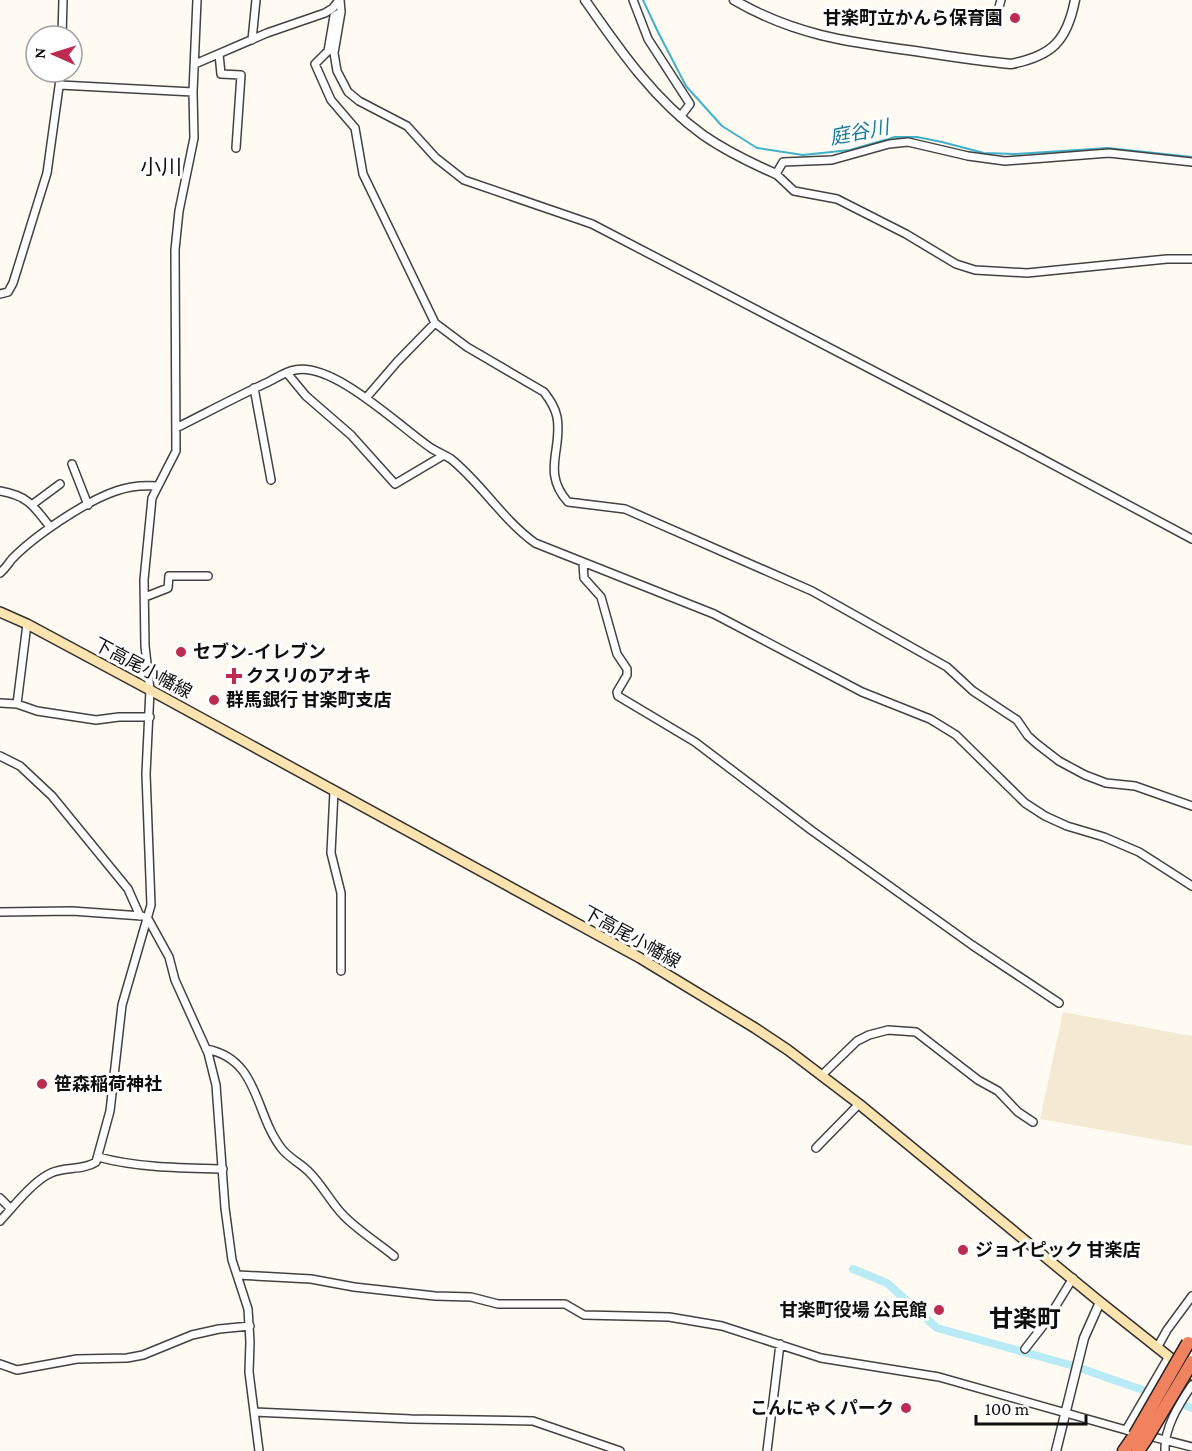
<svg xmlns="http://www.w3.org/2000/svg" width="1192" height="1451" viewBox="0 0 1192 1451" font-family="'Crimson Pro','Noto Sans JP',serif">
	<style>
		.farmland { fill: #f4ead3 }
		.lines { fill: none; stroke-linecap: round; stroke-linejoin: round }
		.stream { stroke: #41b1ca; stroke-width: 2 }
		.canal { stroke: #b8ebf5; stroke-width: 8 }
		.minor-casing { stroke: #424242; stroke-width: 10 }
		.tertiary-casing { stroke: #424242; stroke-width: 11 }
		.secondary-casing { stroke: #313131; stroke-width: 12 }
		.motorway-casing { stroke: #202020; stroke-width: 15 }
		.minor { stroke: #fff; stroke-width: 7 }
		.tertiary { stroke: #fff; stroke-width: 8 }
		.secondary { stroke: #fce3b0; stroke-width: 9 }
		.motorway { stroke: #f0825f; stroke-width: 12 }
		.motorway-bridge-casing { stroke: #202020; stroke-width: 15; stroke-linecap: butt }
		.motorway-bridge { stroke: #f0825f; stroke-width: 12 }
		.poi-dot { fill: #bc2b51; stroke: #fff; stroke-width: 2 }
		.labels { text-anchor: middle; stroke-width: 6; stroke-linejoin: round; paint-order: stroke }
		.poi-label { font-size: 18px; font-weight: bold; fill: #0f0f0f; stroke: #fff; text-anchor: start }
		.street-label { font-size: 18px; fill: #0f0f0f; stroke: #fff }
		.water-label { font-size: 20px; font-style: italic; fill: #1a7c98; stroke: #fff }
		.quarter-label { font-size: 21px; fill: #0f0f0f; stroke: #fff }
		.district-label { font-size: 24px; font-weight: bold; fill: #0f0f0f; stroke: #fff }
	</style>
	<rect width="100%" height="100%" fill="#fffaf2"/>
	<path class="farmland" d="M 1063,1012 L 1192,1036 L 1192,1146 L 1040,1119 Z"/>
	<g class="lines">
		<path class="stream" d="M 643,0 L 658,32 L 686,86 L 722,126 L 757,148 L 803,155 L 850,150 L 895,137 L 917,137 L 942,142 L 984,153 L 1015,154 L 1108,148 L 1192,157"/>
		<path class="canal" d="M 853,1269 L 887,1283 L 937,1328 L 1074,1366 L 1154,1394
			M 1174,1401 L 1192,1408"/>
		<g class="minor-casing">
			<path id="minor" d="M 340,0 L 341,12 L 334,53 L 337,71 L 348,92 L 359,101 L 407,126 L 436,158 L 464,180 L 592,224 L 1018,446 L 1192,539
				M 633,0 L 648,39 L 690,104 L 680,117
				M 999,7 L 1001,0
				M 341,12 L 334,16 L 328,51 L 315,64 L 331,100 L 355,128 L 363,174 L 435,323 L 467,347 L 544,392 C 550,400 555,407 557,417 C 563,449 541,472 568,502 L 625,509 L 812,591 L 947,667 L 973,691 L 1017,720 L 1028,736 L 1037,744 L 1059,761 L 1085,775 L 1106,783 L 1135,786 L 1192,806
				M 62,36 L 63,0
				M 252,40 L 256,0
				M 219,54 L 221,74 L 241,75 L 236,148
				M 195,64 L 267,33 L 325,13 L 333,8 L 339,0
				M 60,85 L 193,92
				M 1192,162 L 1109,153 L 1005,161 L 968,156 L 908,142 L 889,144 L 832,160 L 783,162 L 776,174 L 794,191 L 837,199 L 906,234 L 956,264 L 975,270 L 1027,273 L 1167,259 L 1192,259
				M 0,294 L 8,292 L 13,283 L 47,173 L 61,72
				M 287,373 L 306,396 L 351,435 L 395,484 L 444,455
				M 254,388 L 271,480
				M 366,398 L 397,362 L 435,323
				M 176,428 C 206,413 236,397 266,383 C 275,379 286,371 295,370 C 334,362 400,427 431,448 C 437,452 445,455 451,459 C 482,484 502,519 535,543 L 714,614 L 862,692 L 930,719 L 956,735 L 1025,803 L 1045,816 L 1067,826 L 1104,837 L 1139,852 L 1192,886
				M 72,464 L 88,505
				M 0,491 C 28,496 33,505 50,527
				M 33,504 L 60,484
				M 583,563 L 584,578 L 601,597 L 617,654 L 627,669 L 627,675 L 617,692 L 618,696 L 695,742 L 811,830 L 972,945 L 1059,1003
				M 0,573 C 5,569 8,564 12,559 C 34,536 86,501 116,491 C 129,486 144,485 158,486
				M 145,597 L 168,588 L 169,576 L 208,576
				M 0,703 L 17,704 L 37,711 L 96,720 L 119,717 L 150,717
				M 17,704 L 27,624
				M 0,756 L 20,766 L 52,796 L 128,889 L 140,916
				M 334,791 L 331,853 L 341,893 L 341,971
				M 0,912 L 72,911 L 142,916
				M 147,917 L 169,957 L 175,980 L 208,1053 L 216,1085 L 225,1208 L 232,1260 L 248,1309 L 250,1342 L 249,1372 L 259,1451
				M 206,1049 C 260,1059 254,1114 282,1149 C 290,1159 302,1164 310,1173 C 323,1186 331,1203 344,1216 C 359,1231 378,1243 394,1256
				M 822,1075 L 857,1041 L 869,1035 L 888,1030 L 916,1032 L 978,1080 L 998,1091 L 1018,1112 L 1033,1122
				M 816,1148 L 859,1104
				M 98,1157 C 139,1168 181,1168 223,1169
				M 0,1198 L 11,1209
				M 0,1221 C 13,1207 33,1181 51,1173 C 65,1166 82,1171 96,1162 L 110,1111 L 122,1005 L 151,905 L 146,774 L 150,690 L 145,646 L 144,580 L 152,498 L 176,451 L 175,250 L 179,211 L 194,138 L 193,92 L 197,0
				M 238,1275 L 311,1279 L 354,1287 L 435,1296 L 471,1297 L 498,1304 L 565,1304 L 584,1315 L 669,1317 L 722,1326 L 821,1358 L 939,1377 L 1126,1430 L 1192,1447
				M 1157,1348 L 1167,1330 L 1192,1296
				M 1025,1349 L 1046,1322 L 1073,1278
				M 0,1364 L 17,1370 L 77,1359 L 127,1358 L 143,1355 L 192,1335 L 219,1329 L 250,1326
				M 254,1412 L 411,1419 L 533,1421 L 620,1451
				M 1126,1430 L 1168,1358
				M 767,1451 L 780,1344
				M 1165,1451 C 1164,1428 1179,1404 1192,1385"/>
		</g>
		<g class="tertiary-casing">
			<path id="tertiary" d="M 585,0 C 619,49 654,100 703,135 C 726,151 751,163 776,174
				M 734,0 C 794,35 848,42 915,51 C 947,56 979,61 1011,64 C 1052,56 1067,41 1075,0
				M 1056,1451 L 1084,1338 L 1100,1302"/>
		</g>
		<g class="secondary-casing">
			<path id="secondary" d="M 0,612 L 27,624 L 150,690 L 640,958 L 755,1028 L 788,1050 L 859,1104 L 1100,1302 L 1192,1375"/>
		</g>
		<g class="motorway-casing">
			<path id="motorway" d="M 1124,1451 L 1135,1435
				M 1138,1451 L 1146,1439"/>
		</g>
		<use href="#minor" class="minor"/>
		<use href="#tertiary" class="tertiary"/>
		<use href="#secondary" class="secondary"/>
		<use href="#motorway" class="motorway"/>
		<g class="motorway-bridge-casing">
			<path id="motorway-bridge" d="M 1135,1435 L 1188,1343
				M 1146,1439 L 1192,1362"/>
		</g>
		<use href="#motorway-bridge" class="motorway-bridge"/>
	</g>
	<g class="poi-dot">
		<circle cx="1015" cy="18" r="6"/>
		<circle cx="181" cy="652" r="6"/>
		<path d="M231 667h6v6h6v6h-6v6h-6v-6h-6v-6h6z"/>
		<circle cx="214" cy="700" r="6"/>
		<circle cx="42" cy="1084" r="6"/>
		<circle cx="963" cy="1250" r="6"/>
		<circle cx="939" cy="1310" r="6"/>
		<circle cx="906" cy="1408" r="6"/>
	</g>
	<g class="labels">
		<g class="poi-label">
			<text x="1003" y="24" text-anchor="end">甘楽町立かんら保育園</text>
			<text x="193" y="658">セブン-イレブン</text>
			<text x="246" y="682">クスリのアオキ</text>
			<text x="226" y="706">群馬銀行 甘楽町支店</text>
			<text x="54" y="1090">笹森稲荷神社</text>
			<text x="975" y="1256">ジョイピック 甘楽店</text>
			<text x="927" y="1316" text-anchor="end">甘楽町役場 公民館</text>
			<text x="894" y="1414" text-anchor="end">こんにゃくパーク</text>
		</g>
		<g class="street-label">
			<text transform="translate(143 668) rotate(28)" y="6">下高尾小幡線</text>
			<text transform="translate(632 937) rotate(29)" y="6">下高尾小幡線</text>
		</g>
		<g class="water-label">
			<text transform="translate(859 132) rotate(-11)" y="7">庭谷川</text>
		</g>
		<g class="quarter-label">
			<text x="161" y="174">小川</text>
		</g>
		<g class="district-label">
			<text x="1025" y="1327">甘楽町</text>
		</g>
	</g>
	<g transform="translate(54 54) rotate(273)"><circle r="28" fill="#ffffff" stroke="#9f9f9f" stroke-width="1.5"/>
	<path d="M0-4.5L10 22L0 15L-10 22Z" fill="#bc2b51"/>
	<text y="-9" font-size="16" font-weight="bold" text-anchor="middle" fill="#0f0f0f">N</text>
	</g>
	<path d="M976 1415v9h110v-9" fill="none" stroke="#0f0f0f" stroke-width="3"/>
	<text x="985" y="1415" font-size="18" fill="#0f0f0f" stroke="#ffffff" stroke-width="4.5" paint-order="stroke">100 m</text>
</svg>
